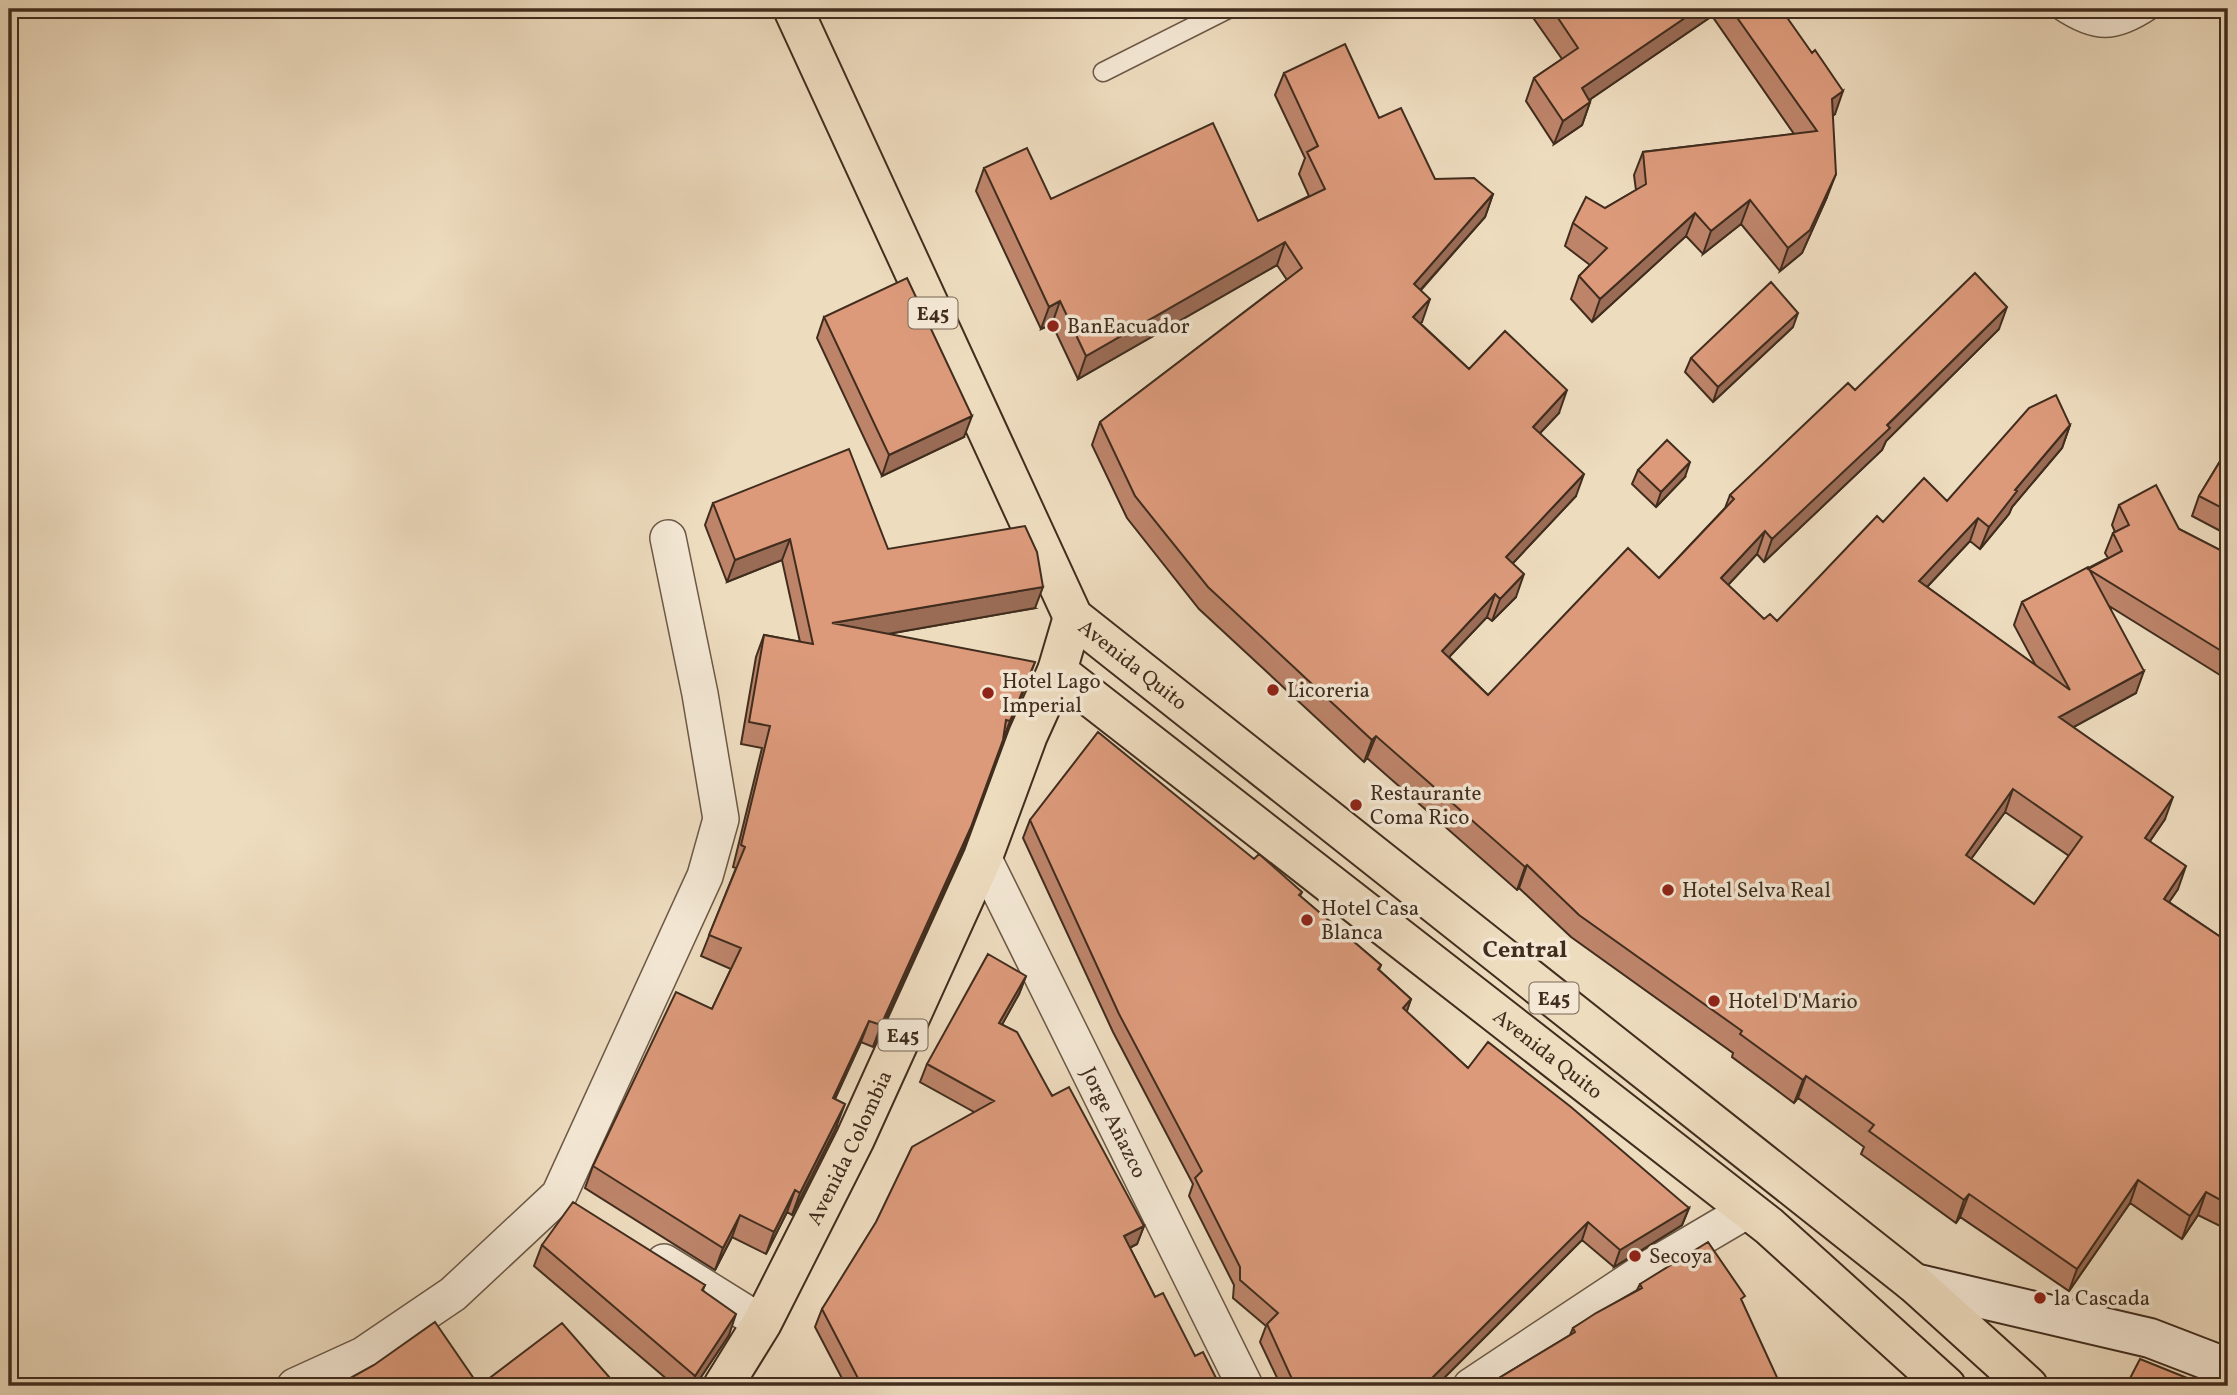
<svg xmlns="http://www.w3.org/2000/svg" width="2237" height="1395" viewBox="0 0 2237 1395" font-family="Vollkorn,serif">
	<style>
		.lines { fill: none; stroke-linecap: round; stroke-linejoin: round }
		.lane-casing { stroke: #6c5946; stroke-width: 21 }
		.street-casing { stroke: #6c5946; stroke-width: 38 }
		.secondary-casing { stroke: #412d1e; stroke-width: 42 }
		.primary-casing { stroke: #412d1e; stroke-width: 42 }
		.highway-casing { stroke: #412d1e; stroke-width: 42 }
		.lane { stroke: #f4e8d5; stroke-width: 18 }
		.street { stroke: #f4e8d5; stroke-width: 35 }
		.secondary { stroke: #f4e8d5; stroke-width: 38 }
		.primary { stroke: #eedcbf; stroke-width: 38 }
		.highway { stroke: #eedcbf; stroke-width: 38 }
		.wall { fill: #bd846a; stroke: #412d1e; stroke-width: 2; fill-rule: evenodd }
		.shaded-wall { fill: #9a6c56; stroke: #412d1e; stroke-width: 2 }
		.building { fill: #dc9a7b; stroke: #412d1e; stroke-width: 2; fill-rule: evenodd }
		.poi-dot { fill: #8f2418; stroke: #f4e8d5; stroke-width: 2.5 }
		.labels { text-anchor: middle; stroke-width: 7; stroke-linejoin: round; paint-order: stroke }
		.shield { fill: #f4e8d5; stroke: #776555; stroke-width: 2 }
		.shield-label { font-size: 19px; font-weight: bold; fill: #412d1e }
		.poi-label { font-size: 21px; fill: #412d1e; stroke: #f4e8d5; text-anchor: start }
		.street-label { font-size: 21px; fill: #412d1e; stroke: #f4e8d5 }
		.quarter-label { font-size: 24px; font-weight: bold; fill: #412d1e; stroke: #f4e8d5 }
	</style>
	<rect width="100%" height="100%" fill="#eedcbf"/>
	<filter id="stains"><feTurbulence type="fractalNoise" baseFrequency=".00286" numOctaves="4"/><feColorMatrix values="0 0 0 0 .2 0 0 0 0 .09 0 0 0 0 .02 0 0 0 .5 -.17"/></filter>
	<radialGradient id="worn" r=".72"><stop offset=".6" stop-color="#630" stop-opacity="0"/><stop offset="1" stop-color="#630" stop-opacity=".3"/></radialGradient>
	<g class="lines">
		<g class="lane-casing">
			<path id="lane" d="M 2058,9 C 2095,34 2115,34 2152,9
				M 1103,72 L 1228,9"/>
		</g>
		<g class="street-casing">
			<g id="street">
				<path id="s1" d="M 983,857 L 1245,1386"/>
				<path d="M 664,1262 L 762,1323"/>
				<path d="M 295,1386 L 363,1355 L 453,1294 L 559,1195 L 705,876 L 721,819 L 700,694 L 668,538"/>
				<path d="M 1471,1386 L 1646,1270 L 1748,1210"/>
			</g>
		</g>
		<g class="secondary-casing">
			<path id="secondary" d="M 1914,1283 L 2150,1338 L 2228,1368"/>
		</g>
		<g class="primary-casing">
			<g id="primary">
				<path id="s2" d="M 723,1386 L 762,1323 L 855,1139 L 983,857 L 1028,735 L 1057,671"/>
			</g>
		</g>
		<g class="highway-casing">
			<g id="highway">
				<path id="s3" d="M 793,9 L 1073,617 L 1914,1283 L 2028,1386"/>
				<path id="s4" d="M 1073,617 L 1057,671 L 1769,1226 L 1946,1386"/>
			</g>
		</g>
		<use href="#lane" class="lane"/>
		<use href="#street" class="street"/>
		<use href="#secondary" class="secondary"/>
		<use href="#primary" class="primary"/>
		<use href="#highway" class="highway"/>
	</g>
	<path class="wall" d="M 1527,9 L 1781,9 L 1835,114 L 1833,115 L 1827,197 L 1802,253 L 1780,271 L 1741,224 L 1703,254 L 1686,236 L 1592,322 L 1571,299 L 1579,276 L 1590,265 L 1565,246 L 1573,223 L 1605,208 L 1636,190 L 1634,175 L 1643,152 L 1794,134 L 1712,16 L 1589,100 L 1590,102 L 1582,125 L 1554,144 L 1526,101 L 1534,78 L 1562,59 Z
		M 1284,73 L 1379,118 L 1435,179 L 1493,194 L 1485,217 L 1421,290 L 1422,322 L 1420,323 L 1469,369 L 1559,413 L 1540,433 L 1576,496 L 1513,563 L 1516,597 L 1492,621 L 1487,617 L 1449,657 L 1488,695 L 1659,578 L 1725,508 L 1730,495 L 1855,390 L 1999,329 L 1886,441 L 1882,450 L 1764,562 L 1757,554 L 1728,585 L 1764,619 L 1777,621 L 1883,522 L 1947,501 L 2070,425 L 2062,448 L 2012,507 L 2009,514 L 1980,549 L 1970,541 L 1927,587 L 2036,666 L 2014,625 L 2022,602 L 2108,558 L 2105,553 L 2113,533 L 2115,532 L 2112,525 L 2119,505 L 2179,529 L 2228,554 L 2228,680 L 2109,606 L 2136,693 L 2073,727 L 2165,819 L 2150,841 L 2178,889 L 2169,902 L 2228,942 L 2228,1230 L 2198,1215 L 2182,1239 L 2130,1203 L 2069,1291 L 1960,1217 L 1956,1223 L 1861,1154 L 1864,1147 L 1798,1098 L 1794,1103 L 1732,1057 L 1733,1053 L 1571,937 L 1519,888 L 1517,890 L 1367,758 L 1364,762 L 1199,609 L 1127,518 L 1092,445 L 1100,422 L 1287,280 L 1277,265 L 1078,379 L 1052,324 L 1041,329 L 976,191 L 984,168 L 1051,199 L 1258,221 L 1309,196 L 1299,174 L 1305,158 L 1275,95 ZM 2005,812 L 2069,856 L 2034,904 L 1971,859 Z
		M 824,317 L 964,437 L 882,476 L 817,338 Z
		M 1793,327 L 1713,402 L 1685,372 L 1691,358 Z
		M 2228,448 L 2228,535 L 2192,516 L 2199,496 Z
		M 1638,470 L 1685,477 L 1656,507 L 1632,484 Z
		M 713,503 L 888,549 L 1035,608 L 888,634 L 1027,683 L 1002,742 L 963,849 L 873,1047 L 861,1042 L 835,1099 L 837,1126 L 792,1215 L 787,1212 L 766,1254 L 732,1237 L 715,1270 L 585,1188 L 593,1166 L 712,1009 L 731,969 L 701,956 L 736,868 L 733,867 L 762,748 L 741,744 L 756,657 L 764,635 L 800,642 L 782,560 L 727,582 L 705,525 Z
		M 1030,820 L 1254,859 L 1302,892 L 1300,896 L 1381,965 L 1379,970 L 1411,999 L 1406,1012 L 1468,1068 L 1689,1208 L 1682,1225 L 1614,1267 L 1582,1240 L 1436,1386 L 1281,1386 L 1260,1342 L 1266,1326 L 1233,1298 L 1234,1285 L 1189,1196 L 1193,1184 L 1113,1032 L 1023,838 Z
		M 1026,976 L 1019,994 L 1002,1024 L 1144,1226 L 1137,1244 L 1130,1248 L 1155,1297 L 1195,1356 L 1220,1386 L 846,1386 L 815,1327 L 822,1309 L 974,1112 L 920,1082 L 927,1064 Z
		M 542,1245 L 705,1285 L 703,1290 L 729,1335 L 695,1386 L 675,1386 L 534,1266 Z
		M 1640,1284 L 1743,1303 L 1489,1384 L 1570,1335 L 1573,1328 L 1637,1290 Z"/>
	<path class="shaded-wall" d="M 1698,9 L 1715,9 L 1712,16 L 1573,111 L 1582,88 Z
		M 1843,91 L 1835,114 L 1823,122 L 1832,99 Z
		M 1590,102 L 1582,125 L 1554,144 L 1563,121 Z
		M 1836,174 L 1827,197 L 1802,253 L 1780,271 L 1788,248 Z
		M 1493,194 L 1485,217 L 1406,306 L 1414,284 Z
		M 1750,200 L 1741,224 L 1703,254 L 1711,231 Z
		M 1695,213 L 1686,236 L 1592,322 L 1600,299 Z
		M 1285,242 L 1277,265 L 1078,379 L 1086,356 Z
		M 1430,299 L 1422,322 L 1405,339 L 1413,317 Z
		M 1060,301 L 1052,324 L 1041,329 L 1049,307 Z
		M 2007,307 L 1999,329 L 1886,441 L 1882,450 L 1764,562 L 1772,539 Z
		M 1798,313 L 1793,327 L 1713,402 L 1718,387 Z
		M 1567,390 L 1559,413 L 1525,449 L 1533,427 Z
		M 972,416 L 964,437 L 882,476 L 889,455 Z
		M 2070,425 L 2062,448 L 2012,507 L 2009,514 L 1980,549 L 1989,527 L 2015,490 Z
		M 1690,462 L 1685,477 L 1656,507 L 1661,492 Z
		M 1584,474 L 1576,496 L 1498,579 L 1506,557 Z
		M 1978,518 L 1970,541 L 1911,604 L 1919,581 Z
		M 1765,531 L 1757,554 L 1713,601 L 1721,578 Z
		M 790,539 L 782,560 L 727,582 L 735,560 Z
		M 1524,574 L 1516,597 L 1492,621 L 1500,599 Z
		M 1043,587 L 1035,608 L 825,645 L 832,623 Z
		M 1495,594 L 1487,617 L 1434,673 L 1442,651 Z
		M 1035,662 L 1027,683 L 1002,742 L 1010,721 Z
		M 2144,671 L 2136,693 L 2050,740 L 2059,717 Z
		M 1376,736 L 1367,758 L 1364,762 L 1372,740 Z
		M 1003,740 L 963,849 L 873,1047 L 881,1025 Z
		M 2013,789 L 2005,812 L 1958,877 L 1966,855 Z
		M 2173,797 L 2165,819 L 2137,860 L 2145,838 Z
		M 1527,865 L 1519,888 L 1517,890 L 1525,867 Z
		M 2186,866 L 2178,889 L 2156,921 L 2164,899 Z
		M 1026,976 L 1019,994 L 993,1041 L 999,1023 Z
		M 1411,999 L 1405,1017 L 1403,1008 Z
		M 869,1021 L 861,1042 L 825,1120 L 833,1098 Z
		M 1806,1076 L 1798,1098 L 1794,1103 L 1803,1080 Z
		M 845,1104 L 835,1130 L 792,1215 L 800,1193 Z
		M 2138,1180 L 2130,1203 L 2069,1291 L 2077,1269 Z
		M 795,1190 L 787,1212 L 766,1254 L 774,1232 Z
		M 2206,1192 L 2198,1215 L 2182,1239 L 2190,1216 Z
		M 1969,1194 L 1960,1217 L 1956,1223 L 1964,1200 Z
		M 1689,1208 L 1682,1225 L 1614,1267 L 1620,1250 Z
		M 740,1215 L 732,1237 L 715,1270 L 723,1248 Z
		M 1588,1222 L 1582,1240 L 1436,1386 L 1424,1386 Z
		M 1144,1226 L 1137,1244 L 1117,1254 L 1124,1236 Z
		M 736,1314 L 729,1335 L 695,1386 L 692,1386 L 695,1376 Z"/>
	<path class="building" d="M 1552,9 L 1698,9 L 1582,88 L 1590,102 L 1563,121 L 1534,78 L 1578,48 Z
		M 1731,9 L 1781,9 L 1812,53 L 1815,50 L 1843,91 L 1832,99 L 1836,174 L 1810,230 L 1788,248 L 1750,200 L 1711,231 L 1695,213 L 1600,299 L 1579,276 L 1607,248 L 1573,223 L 1586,197 L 1605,208 L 1646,184 L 1643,152 L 1817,131 Z
		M 1345,44 L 1379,118 L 1401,108 L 1435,179 L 1474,178 L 1493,194 L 1414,284 L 1430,299 L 1413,317 L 1469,369 L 1505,331 L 1567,390 L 1533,427 L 1584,474 L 1506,557 L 1524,574 L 1500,599 L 1495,594 L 1442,651 L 1488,695 L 1628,548 L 1659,578 L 1734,499 L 1730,495 L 1848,383 L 1855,390 L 1975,273 L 2007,307 L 1887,425 L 1890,428 L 1772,539 L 1765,531 L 1721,578 L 1764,619 L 1770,614 L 1777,621 L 1877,516 L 1883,522 L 1924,478 L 1947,501 L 2029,408 L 2056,395 L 2070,425 L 2015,490 L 2017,491 L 1989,527 L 1978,518 L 1919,581 L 2070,690 L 2022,602 L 2088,567 L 2144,671 L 2059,717 L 2173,797 L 2145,838 L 2186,866 L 2164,899 L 2228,942 L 2228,1204 L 2206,1192 L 2190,1216 L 2138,1180 L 2077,1269 L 1969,1194 L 1964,1200 L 1869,1131 L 1874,1125 L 1806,1076 L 1803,1080 L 1740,1034 L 1742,1031 L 1579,915 L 1527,865 L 1525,867 L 1376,736 L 1372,740 L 1208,587 L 1135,496 L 1100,422 L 1302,268 L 1285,242 L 1086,356 L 1060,301 L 1049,307 L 984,168 L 1027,148 L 1051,199 L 1213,123 L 1258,221 L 1325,189 L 1307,152 L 1318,146 L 1284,73 ZM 2013,789 L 2082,837 L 2034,904 L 1966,855 Z
		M 907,278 L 972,416 L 889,455 L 824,317 Z
		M 1771,282 L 1798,313 L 1718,387 L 1691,358 Z
		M 1667,440 L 1690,462 L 1661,492 L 1638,470 Z
		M 2228,448 L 2228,511 L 2199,496 Z
		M 849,449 L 888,549 L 1025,526 L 1037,552 L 1043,587 L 832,623 L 1035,662 L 1010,721 L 1006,720 L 1003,740 L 971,827 L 881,1025 L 869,1021 L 833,1098 L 845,1104 L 800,1193 L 795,1190 L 774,1232 L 740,1215 L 723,1248 L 593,1166 L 676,992 L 712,1009 L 741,948 L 709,935 L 745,847 L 741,845 L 770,726 L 749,722 L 764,635 L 813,644 L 790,539 L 735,560 L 713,503 Z
		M 2156,485 L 2179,529 L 2228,554 L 2228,655 L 2088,569 L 2122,551 L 2113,533 L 2129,525 L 2119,505 Z
		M 1098,732 L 1254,859 L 1259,854 L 1302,892 L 1299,895 L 1381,965 L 1378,969 L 1411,999 L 1403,1008 L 1468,1068 L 1488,1042 L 1571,1107 L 1689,1208 L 1620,1250 L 1588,1222 L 1424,1386 L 1297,1386 L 1292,1379 L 1267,1324 L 1278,1313 L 1240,1280 L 1240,1267 L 1195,1178 L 1202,1171 L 1119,1014 L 1030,820 Z
		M 988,954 L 1026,976 L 999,1023 L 1017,1032 L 1052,1096 L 1069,1087 L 1144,1226 L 1124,1236 L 1155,1297 L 1163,1293 L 1195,1356 L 1203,1352 L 1220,1386 L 862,1386 L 822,1309 L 876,1222 L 912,1147 L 994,1101 L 927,1064 Z
		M 573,1202 L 705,1285 L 702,1290 L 736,1314 L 695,1376 L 542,1245 Z
		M 1708,1242 L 1745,1296 L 1741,1299 L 1781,1386 L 1477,1386 L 1489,1384 L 1575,1332 L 1573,1328 L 1596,1313 L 1642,1288 L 1640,1284 Z
		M 435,1322 L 479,1386 L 562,1323 L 617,1386 L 336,1386 L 374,1365 Z
		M 2140,1359 L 2207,1386 L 2126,1386 Z"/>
	<g class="poi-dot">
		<circle cx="1053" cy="326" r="7"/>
		<circle cx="1273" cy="690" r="7"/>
		<circle cx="988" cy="693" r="7"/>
		<circle cx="1356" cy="805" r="7"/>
		<circle cx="1668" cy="890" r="7"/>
		<circle cx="1307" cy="920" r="7"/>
		<circle cx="1714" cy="1001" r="7"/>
		<circle cx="1635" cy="1256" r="7"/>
		<circle cx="2040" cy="1298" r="7"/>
	</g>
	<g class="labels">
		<g class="shield">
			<rect x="908.5" y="297.5" width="49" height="31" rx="5"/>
			<rect x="1529.5" y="982.5" width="49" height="31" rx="5"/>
			<rect x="878.5" y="1019.5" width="49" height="31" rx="5"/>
		</g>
		<g class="shield-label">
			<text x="933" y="320">E45</text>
			<text x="1554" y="1005">E45</text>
			<text x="903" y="1042">E45</text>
		</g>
		<g class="poi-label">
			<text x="1067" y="333">BanEacuador</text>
			<text x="1002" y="688">Hotel Lago<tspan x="1002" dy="24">Imperial</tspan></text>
			<text x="1287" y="697">Licoreria</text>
			<text x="1370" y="800">Restaurante<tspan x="1370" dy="24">Coma Rico</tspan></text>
			<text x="1682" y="897">Hotel Selva Real</text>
			<text x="1321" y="915">Hotel Casa<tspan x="1321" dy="24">Blanca</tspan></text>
			<text x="1728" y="1008">Hotel D'Mario</text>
			<text x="1649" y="1263">Secoya</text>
			<text x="2054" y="1305">la Cascada</text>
		</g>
		<g class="street-label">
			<text dy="7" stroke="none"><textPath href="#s3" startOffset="746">Avenida Quito</textPath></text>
			<text dy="7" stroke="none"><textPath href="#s4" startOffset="679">Avenida Quito</textPath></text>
			<text dy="7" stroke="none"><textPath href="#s1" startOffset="296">Jorge Añazco</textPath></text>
			<text dy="7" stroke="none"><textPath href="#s2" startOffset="270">Avenida Colombia</textPath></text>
		</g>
		<g class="quarter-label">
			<text x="1525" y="957">Central</text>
		</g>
	</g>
	<rect width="2237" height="1395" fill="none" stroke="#eedcbf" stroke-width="35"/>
	<rect x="10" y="10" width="2216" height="1374" fill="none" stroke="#412d1e" stroke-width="3.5"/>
	<rect x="18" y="18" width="2202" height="1360" fill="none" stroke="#412d1e" stroke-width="2"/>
	<rect width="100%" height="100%" filter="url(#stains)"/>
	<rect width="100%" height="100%" fill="url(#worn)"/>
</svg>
